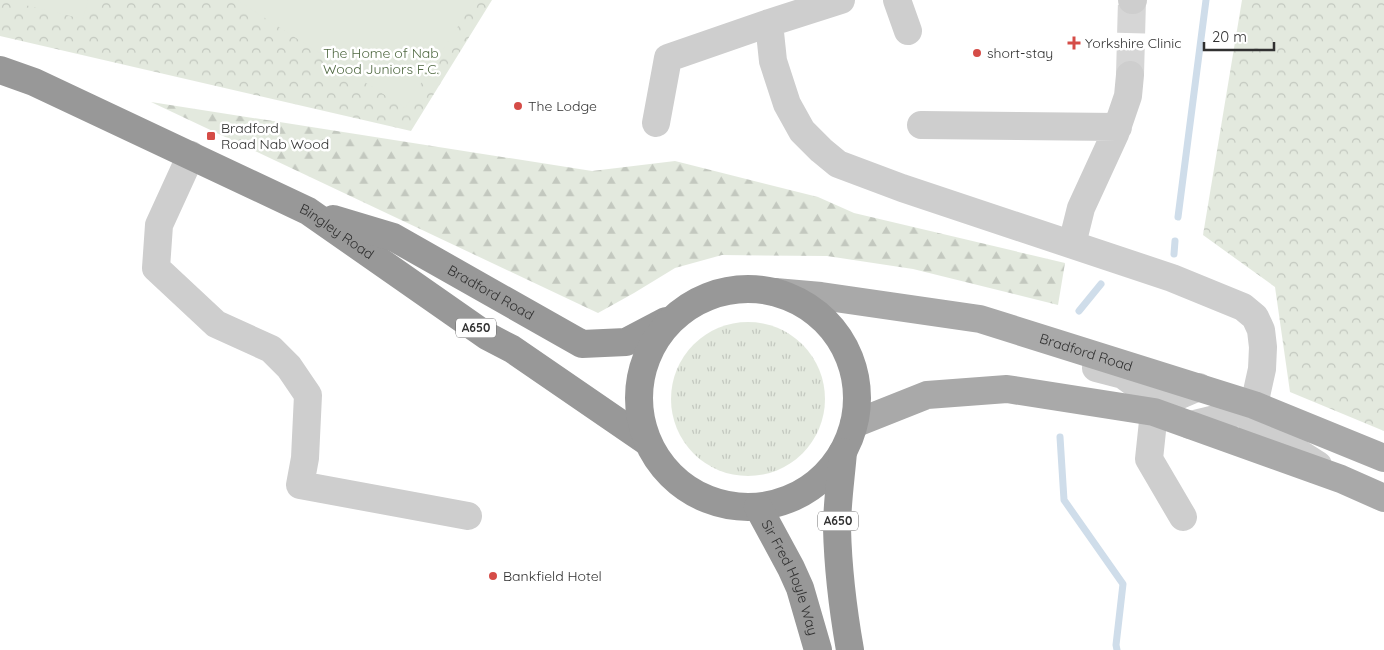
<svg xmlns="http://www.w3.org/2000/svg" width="1384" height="650" viewBox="0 0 1384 650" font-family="Quicksand,sans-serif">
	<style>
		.grass { fill: url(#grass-tufts) }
		.forest { fill: url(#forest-firs) }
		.park { fill: url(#park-crowns) }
		.pitch { fill: #e3e9de }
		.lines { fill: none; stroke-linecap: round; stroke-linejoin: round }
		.stream { stroke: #cfddea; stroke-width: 7 }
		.minor-tunnel { stroke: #d6d6d6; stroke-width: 28; stroke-dasharray: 28 14; stroke-linecap: butt }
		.minor { stroke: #cecece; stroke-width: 28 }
		.major { stroke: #a9a9a9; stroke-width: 28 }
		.highway { stroke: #989898; stroke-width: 28 }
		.poi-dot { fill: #d54c47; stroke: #fff; stroke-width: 2 }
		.labels { text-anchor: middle; stroke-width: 5; stroke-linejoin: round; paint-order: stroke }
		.shield { fill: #fff; stroke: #6f6f6f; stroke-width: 1 }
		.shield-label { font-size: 12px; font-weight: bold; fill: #313131 }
		.poi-label { font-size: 14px; fill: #313131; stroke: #fff; text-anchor: start }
		.park-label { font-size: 14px; fill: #506942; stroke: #fff }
		.street-label { font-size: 14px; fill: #313131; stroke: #fff }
	</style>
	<defs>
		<pattern id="grass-tufts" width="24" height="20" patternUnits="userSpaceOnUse" patternTransform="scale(1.25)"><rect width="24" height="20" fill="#e3e9de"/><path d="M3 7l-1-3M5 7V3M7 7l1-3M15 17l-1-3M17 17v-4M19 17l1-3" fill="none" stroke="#c3c8bf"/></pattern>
		<pattern id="forest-firs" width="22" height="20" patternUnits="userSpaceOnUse" patternTransform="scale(1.25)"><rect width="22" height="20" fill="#e3e9de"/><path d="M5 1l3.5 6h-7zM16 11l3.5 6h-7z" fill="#c3c8bf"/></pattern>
		<pattern id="park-crowns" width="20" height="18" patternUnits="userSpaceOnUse" patternTransform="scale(1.25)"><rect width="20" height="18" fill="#e3e9de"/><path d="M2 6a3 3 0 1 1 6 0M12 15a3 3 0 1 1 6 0" fill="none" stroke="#c3c8bf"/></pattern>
	</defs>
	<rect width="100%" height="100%" fill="#fff"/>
	<path class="grass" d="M671 399a77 77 0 1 1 154 0a77 77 0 1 1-154 0Z"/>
	<path class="forest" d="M 151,102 L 592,171 L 675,161 L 818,197 L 854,213 L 1065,263 L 1058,305 L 913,269 L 827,256 L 722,255 L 675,268 L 634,293 L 598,313 Z"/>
	<path class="park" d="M 0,0 L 492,0 L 411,131 L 0,36 Z
		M 1242,0 L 1384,0 L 1384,431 L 1290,392 L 1275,287 L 1203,235 Z"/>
	<path class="pitch" d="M 4,0 L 88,0 L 83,19 Z
		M 237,0 L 475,0 L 405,108 Z"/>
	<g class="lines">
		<path class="stream" d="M 1178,217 L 1206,0
			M 1174,254 L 1175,241
			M 1079,311 L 1101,284
			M 1060,437 L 1064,500 L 1123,584 L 1116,645 L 1117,650"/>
		<path class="minor-tunnel" d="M 1130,75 L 1132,0"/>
		<path class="minor" d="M 841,0 L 769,23 L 773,61 L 787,104 L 802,131 L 821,150 L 838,164 L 902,188 L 1172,278 L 1243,307 L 1255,317 L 1261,330 L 1263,347 L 1262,369 L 1254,405
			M 897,0 L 908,31
			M 1132,0 L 1133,0
			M 656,123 L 668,58 L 769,23
			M 921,125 L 1118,127
			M 191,155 L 159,225 L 156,268 L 216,324 L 271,349 L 289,367 L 308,395 L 305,458 L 300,485 L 468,516
			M 1072,244 L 1081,208 L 1115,134 L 1128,96 L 1130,75
			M 1096,368 L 1123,375 L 1153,397 L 1154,412 L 1178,396 L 1199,387
			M 1154,412 L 1149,459 L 1183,517
			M 1190,425 L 1227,416 L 1254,405 L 1252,423 L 1318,465"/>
		<g class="major">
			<path id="s1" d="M 775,292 L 821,296 L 980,319 L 1254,405 L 1384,458"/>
			<path d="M 854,424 L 927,395 L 1007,389 L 1154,412 L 1341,479 L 1384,498"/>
		</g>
		<g class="highway">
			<path id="s2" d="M 0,70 L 34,82 L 308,211 L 487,336 L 512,349 L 646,441"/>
			<path id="s3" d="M 333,219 L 393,237 L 582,344 L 626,342 L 666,321"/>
			<circle cx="748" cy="398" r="109"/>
			<path d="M 843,452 C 841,477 837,503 837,528 C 838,569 843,610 850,650"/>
			<path id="s4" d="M 758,507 L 791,568 L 800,588 L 818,650"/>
		</g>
	</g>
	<g class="poi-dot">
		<path d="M1071.5 35.5h5v5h5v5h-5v5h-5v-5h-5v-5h5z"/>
		<circle cx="977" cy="53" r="5"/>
		<circle cx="518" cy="106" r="5"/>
		<rect x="206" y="131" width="10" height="10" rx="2.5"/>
		<circle cx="493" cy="576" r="5"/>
	</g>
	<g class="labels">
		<g class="shield">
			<rect x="456" y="318.5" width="40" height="19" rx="4"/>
			<rect x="818" y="511.5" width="40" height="19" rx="4"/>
		</g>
		<g class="shield-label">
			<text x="476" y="332">A650</text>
			<text x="838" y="525">A650</text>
		</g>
		<g class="poi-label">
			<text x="1085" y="48">Yorkshire Clinic</text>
			<text x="987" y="58">short-stay</text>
			<text x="528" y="111">The Lodge</text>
			<text x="221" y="133">Bradford<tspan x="221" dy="16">Road Nab Wood</tspan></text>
			<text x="503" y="581">Bankfield Hotel</text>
		</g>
		<g class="park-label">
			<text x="381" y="58">The Home of Nab<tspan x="381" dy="16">Wood Juniors F.C.</tspan></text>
		</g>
		<g class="street-label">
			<text dy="5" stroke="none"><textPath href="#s2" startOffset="374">Bingley Road</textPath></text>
			<text dy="5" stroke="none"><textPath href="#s3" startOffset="175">Bradford Road</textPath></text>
			<text dy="5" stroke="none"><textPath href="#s1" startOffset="318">Bradford Road</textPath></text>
			<text dy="5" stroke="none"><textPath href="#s4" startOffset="78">Sir Fred Hoyle Way</textPath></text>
		</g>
	</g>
	<path d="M1204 42v8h70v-8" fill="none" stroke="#313131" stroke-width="2.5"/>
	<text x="1212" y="42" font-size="15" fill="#313131" stroke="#ffffff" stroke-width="4" paint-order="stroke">20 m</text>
</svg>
